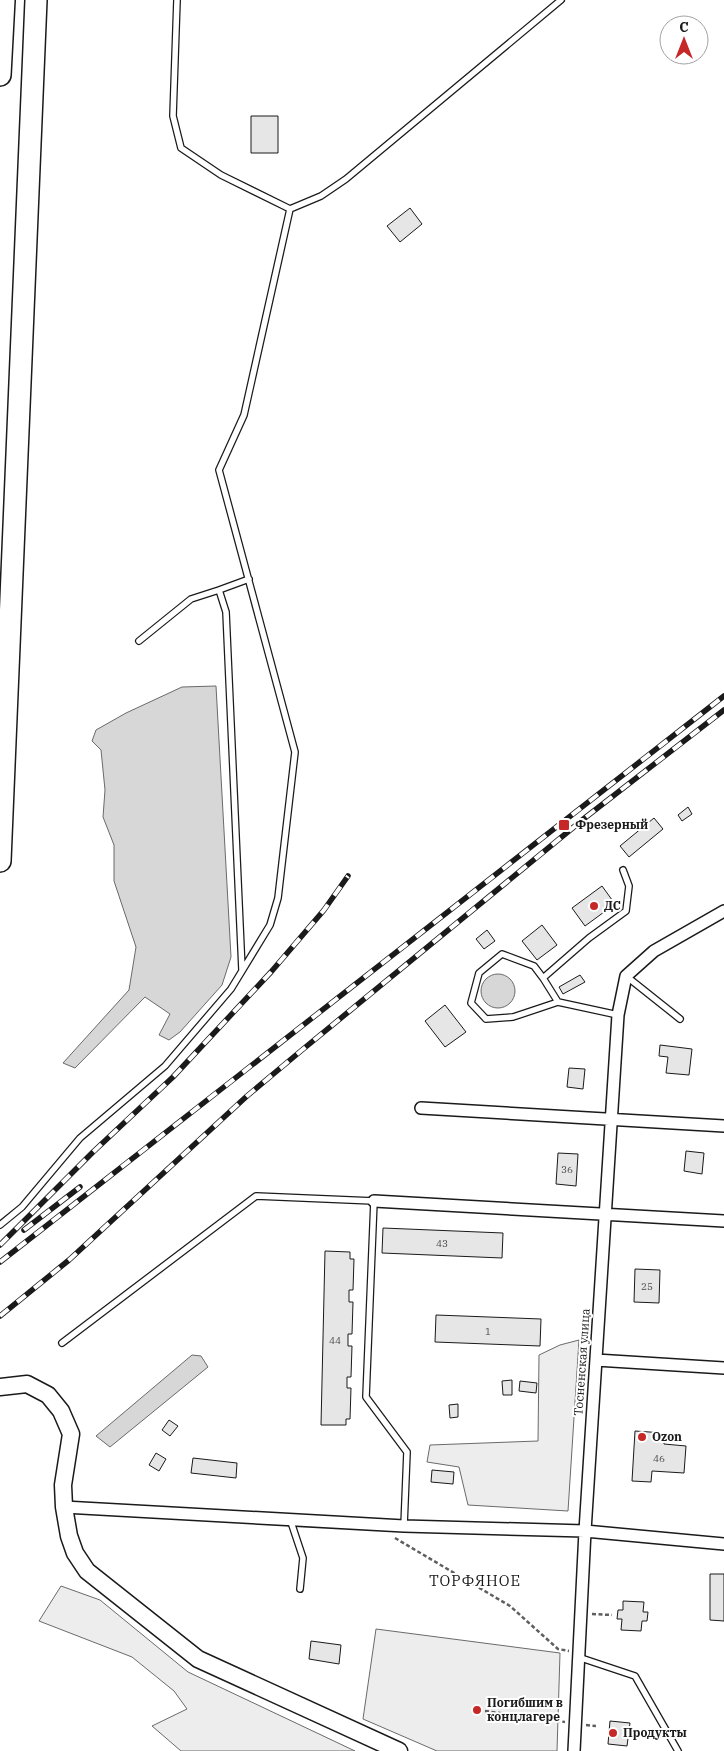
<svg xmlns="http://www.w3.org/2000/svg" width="724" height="1751" viewBox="0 0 724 1751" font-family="'IBM Plex Serif',serif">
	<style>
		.built { fill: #ededed; stroke: #6a6a6a }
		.water { fill: #d7d7d7; stroke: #6a6a6a }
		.building { fill: #e6e6e6; stroke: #1a1a1a }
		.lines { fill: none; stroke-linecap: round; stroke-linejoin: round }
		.lane-casing { stroke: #1a1a1a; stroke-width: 8 }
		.street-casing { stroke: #1a1a1a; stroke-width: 14 }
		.secondary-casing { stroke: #1a1a1a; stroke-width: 19 }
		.highway-casing { stroke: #1a1a1a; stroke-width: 24 }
		.path { stroke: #5f5f5f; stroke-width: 2.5; stroke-dasharray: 4 2.5; stroke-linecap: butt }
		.lane { stroke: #fff; stroke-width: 5.5 }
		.street { stroke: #fff; stroke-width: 11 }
		.secondary { stroke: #fff; stroke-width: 16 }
		.highway { stroke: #fff; stroke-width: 21 }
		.rail-casing { stroke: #1a1a1a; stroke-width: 5.5 }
		.rail { stroke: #fff; stroke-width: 4; stroke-dasharray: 11; stroke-linecap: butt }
		.poi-dot { fill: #c62828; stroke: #fff; stroke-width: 2 }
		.labels { text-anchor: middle; stroke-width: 4; stroke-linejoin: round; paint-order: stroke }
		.number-label { font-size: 10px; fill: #4d4d4d }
		.poi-label { font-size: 12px; font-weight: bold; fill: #1a1a1a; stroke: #fff; text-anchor: start }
		.street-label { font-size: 12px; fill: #1a1a1a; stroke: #fff }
		.quarter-label { font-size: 15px; letter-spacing: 1px; fill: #1a1a1a; stroke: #fff }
	</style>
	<rect width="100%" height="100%" fill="#fff"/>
	<path class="built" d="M 579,1340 L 568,1511 L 468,1505 L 459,1467 L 427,1462 L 430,1445 L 538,1441 L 539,1355 L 560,1345 Z
		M 61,1586 L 100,1600 L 188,1672 L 355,1751 L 181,1751 L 152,1726 L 187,1709 L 174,1691 L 132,1657 L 39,1621 Z
		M 376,1629 L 560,1653 L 557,1751 L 437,1751 L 363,1719 Z"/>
	<path class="water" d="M 216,686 L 231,957 L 222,985 L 180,1032 L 169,1040 L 159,1035 L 170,1014 L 145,997 L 75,1068 L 63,1063 L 129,990 L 136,947 L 114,881 L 114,845 L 103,817 L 105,790 L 101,750 L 92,741 L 96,730 L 126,713 L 182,687 Z
		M481 991a17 17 0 1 1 34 0a17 17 0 1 1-34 0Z
		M 192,1355 L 201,1356 L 208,1367 L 110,1447 L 96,1436 Z"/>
	<path class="building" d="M 251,116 L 278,116 L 278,153 L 251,153 Z
		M 410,208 L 422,224 L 400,242 L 387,226 Z
		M 688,807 L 692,814 L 682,821 L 678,815 Z
		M 654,818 L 663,829 L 629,857 L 620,846 Z
		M 602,886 L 615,904 L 585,926 L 572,908 Z
		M 542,925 L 557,945 L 537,960 L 522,941 Z
		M 487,930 L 495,941 L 484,949 L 476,939 Z
		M 580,975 L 585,982 L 563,994 L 559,987 Z
		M 445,1005 L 466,1032 L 445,1047 L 425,1021 Z
		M 660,1045 L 692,1049 L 689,1075 L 666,1073 L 668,1057 L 659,1056 Z
		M 569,1068 L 585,1069 L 583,1089 L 567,1087 Z
		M 686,1151 L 704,1153 L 702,1174 L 684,1171 Z
		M 558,1153 L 578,1154 L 576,1186 L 556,1184 Z
		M 383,1228 L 503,1233 L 502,1258 L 382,1253 Z
		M 325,1251 L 350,1252 L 350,1259 L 354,1259 L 353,1290 L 349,1290 L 349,1302 L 353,1302 L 352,1334 L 348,1334 L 348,1346 L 352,1346 L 351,1377 L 347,1377 L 347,1388 L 351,1388 L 350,1419 L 346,1419 L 346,1425 L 321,1425 Z
		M 635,1269 L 660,1270 L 659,1303 L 634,1302 Z
		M 436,1315 L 541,1319 L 540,1346 L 435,1342 Z
		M 512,1380 L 512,1395 L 503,1395 L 502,1381 Z
		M 520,1381 L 537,1383 L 536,1393 L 519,1391 Z
		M 458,1404 L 458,1417 L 450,1418 L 449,1405 Z
		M 169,1420 L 178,1426 L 170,1436 L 162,1430 Z
		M 635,1431 L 664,1433 L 664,1444 L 686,1446 L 684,1473 L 652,1471 L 651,1482 L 632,1481 Z
		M 156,1453 L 166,1459 L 159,1471 L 149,1465 Z
		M 193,1458 L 237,1463 L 236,1478 L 191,1473 Z
		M 432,1470 L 454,1472 L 453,1484 L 431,1482 Z
		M 710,1574 L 724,1574 L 724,1621 L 710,1620 Z
		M 623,1601 L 644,1602 L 643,1612 L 648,1612 L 647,1621 L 642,1621 L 641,1631 L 621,1630 L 622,1619 L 617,1619 L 618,1610 L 623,1610 Z
		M 311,1641 L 341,1645 L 339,1664 L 309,1659 Z
		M 610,1721 L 630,1723 L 627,1746 L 608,1744 Z"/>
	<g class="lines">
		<g class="lane-casing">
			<path id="lane" d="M 177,0 L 173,116 L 181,148 L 221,175 L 290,209
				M 219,590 L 249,579
				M 139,641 L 191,599 L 219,590 L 226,612 L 242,970
				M 626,976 L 680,1019
				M 543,978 L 589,938 L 626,911 L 629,886 L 623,870
				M 558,1002 L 543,978 L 534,966 L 502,954 L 479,973 L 471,1003 L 486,1019 L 513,1017 L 558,1002 L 618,1015
				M 0,1225 L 22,1207 L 80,1138 L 165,1066 L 231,989 L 270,925 L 278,898 L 295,752 L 219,470 L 244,415 L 290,209 L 321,196 L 346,179 L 561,0
				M 62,1343 L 256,1196 L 374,1201 L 366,1397 L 407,1452 L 404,1526
				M 290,1519 L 303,1558 L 300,1589
				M 578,1657 L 635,1676 L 678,1751"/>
		</g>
		<g class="street-casing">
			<path id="street" d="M 421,1108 L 724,1126
				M 374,1201 L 724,1221
				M 596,1360 L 724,1368
				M 64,1507 L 404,1526 L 585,1531 L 724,1544
				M 574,1751 L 585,1531 L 618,1015 L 626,976 L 654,951 L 724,911"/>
		</g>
		<g class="secondary-casing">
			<path id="secondary" d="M 0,1387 L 27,1384 L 48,1395 L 61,1411 L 71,1434 L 63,1485 L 64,1507 L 69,1536 L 75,1553 L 87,1571 L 198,1659 L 399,1751"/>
		</g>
		<g class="highway-casing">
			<path id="highway" d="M 0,75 L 4,0
				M 0,861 L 36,0"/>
		</g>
		<path class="path" d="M 395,1538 L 510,1606 L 558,1649 L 569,1651
			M 592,1614 L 612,1615
			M 485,1711 L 565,1722
			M 586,1725 L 596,1726"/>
		<use href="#lane" class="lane"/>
		<use href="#street" class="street"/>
		<use href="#secondary" class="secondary"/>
		<use href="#highway" class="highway"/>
		<g class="rail-casing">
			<path id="rail" d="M 24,1230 L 80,1187
				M 0,1245 L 93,1152 L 173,1077 L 271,972 L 324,910 L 348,876
				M 0,1262 L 724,696
				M 0,1316 L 69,1260 L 247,1096 L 302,1050 L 586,817 L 724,710"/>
		</g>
		<use href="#rail" class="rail"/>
	</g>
	<g class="poi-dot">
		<rect x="558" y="819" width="12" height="12" rx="2.5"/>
		<circle cx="594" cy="906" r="5"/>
		<circle cx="642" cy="1437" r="5"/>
		<circle cx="477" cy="1710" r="5"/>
		<circle cx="613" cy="1733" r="5"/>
	</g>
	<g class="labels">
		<g class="number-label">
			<text x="567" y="1173">36</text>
			<text x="442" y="1247">43</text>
			<text x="647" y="1290">25</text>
			<text x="488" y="1335">1</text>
			<text x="335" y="1344">44</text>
			<text x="659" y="1462">46</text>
		</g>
		<g class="poi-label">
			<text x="575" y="829">Фрезерный</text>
			<text x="604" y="910">ДС</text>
			<text x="652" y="1441">Ozon</text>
			<text x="487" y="1707">Погибшим в<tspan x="487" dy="14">концлагере</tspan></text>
			<text x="623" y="1737">Продукты</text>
		</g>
		<g class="street-label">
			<text transform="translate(582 1362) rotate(-86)" y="4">Тосненская улица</text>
		</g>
		<g class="quarter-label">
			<text x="475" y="1586">ТОРФЯНОЕ</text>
		</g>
	</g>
	<g transform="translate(684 40)"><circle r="24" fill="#ffffff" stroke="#a3a3a3"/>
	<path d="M0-4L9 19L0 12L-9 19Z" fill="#c62828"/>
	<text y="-8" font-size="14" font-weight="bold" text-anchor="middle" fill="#1a1a1a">С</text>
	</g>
</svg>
